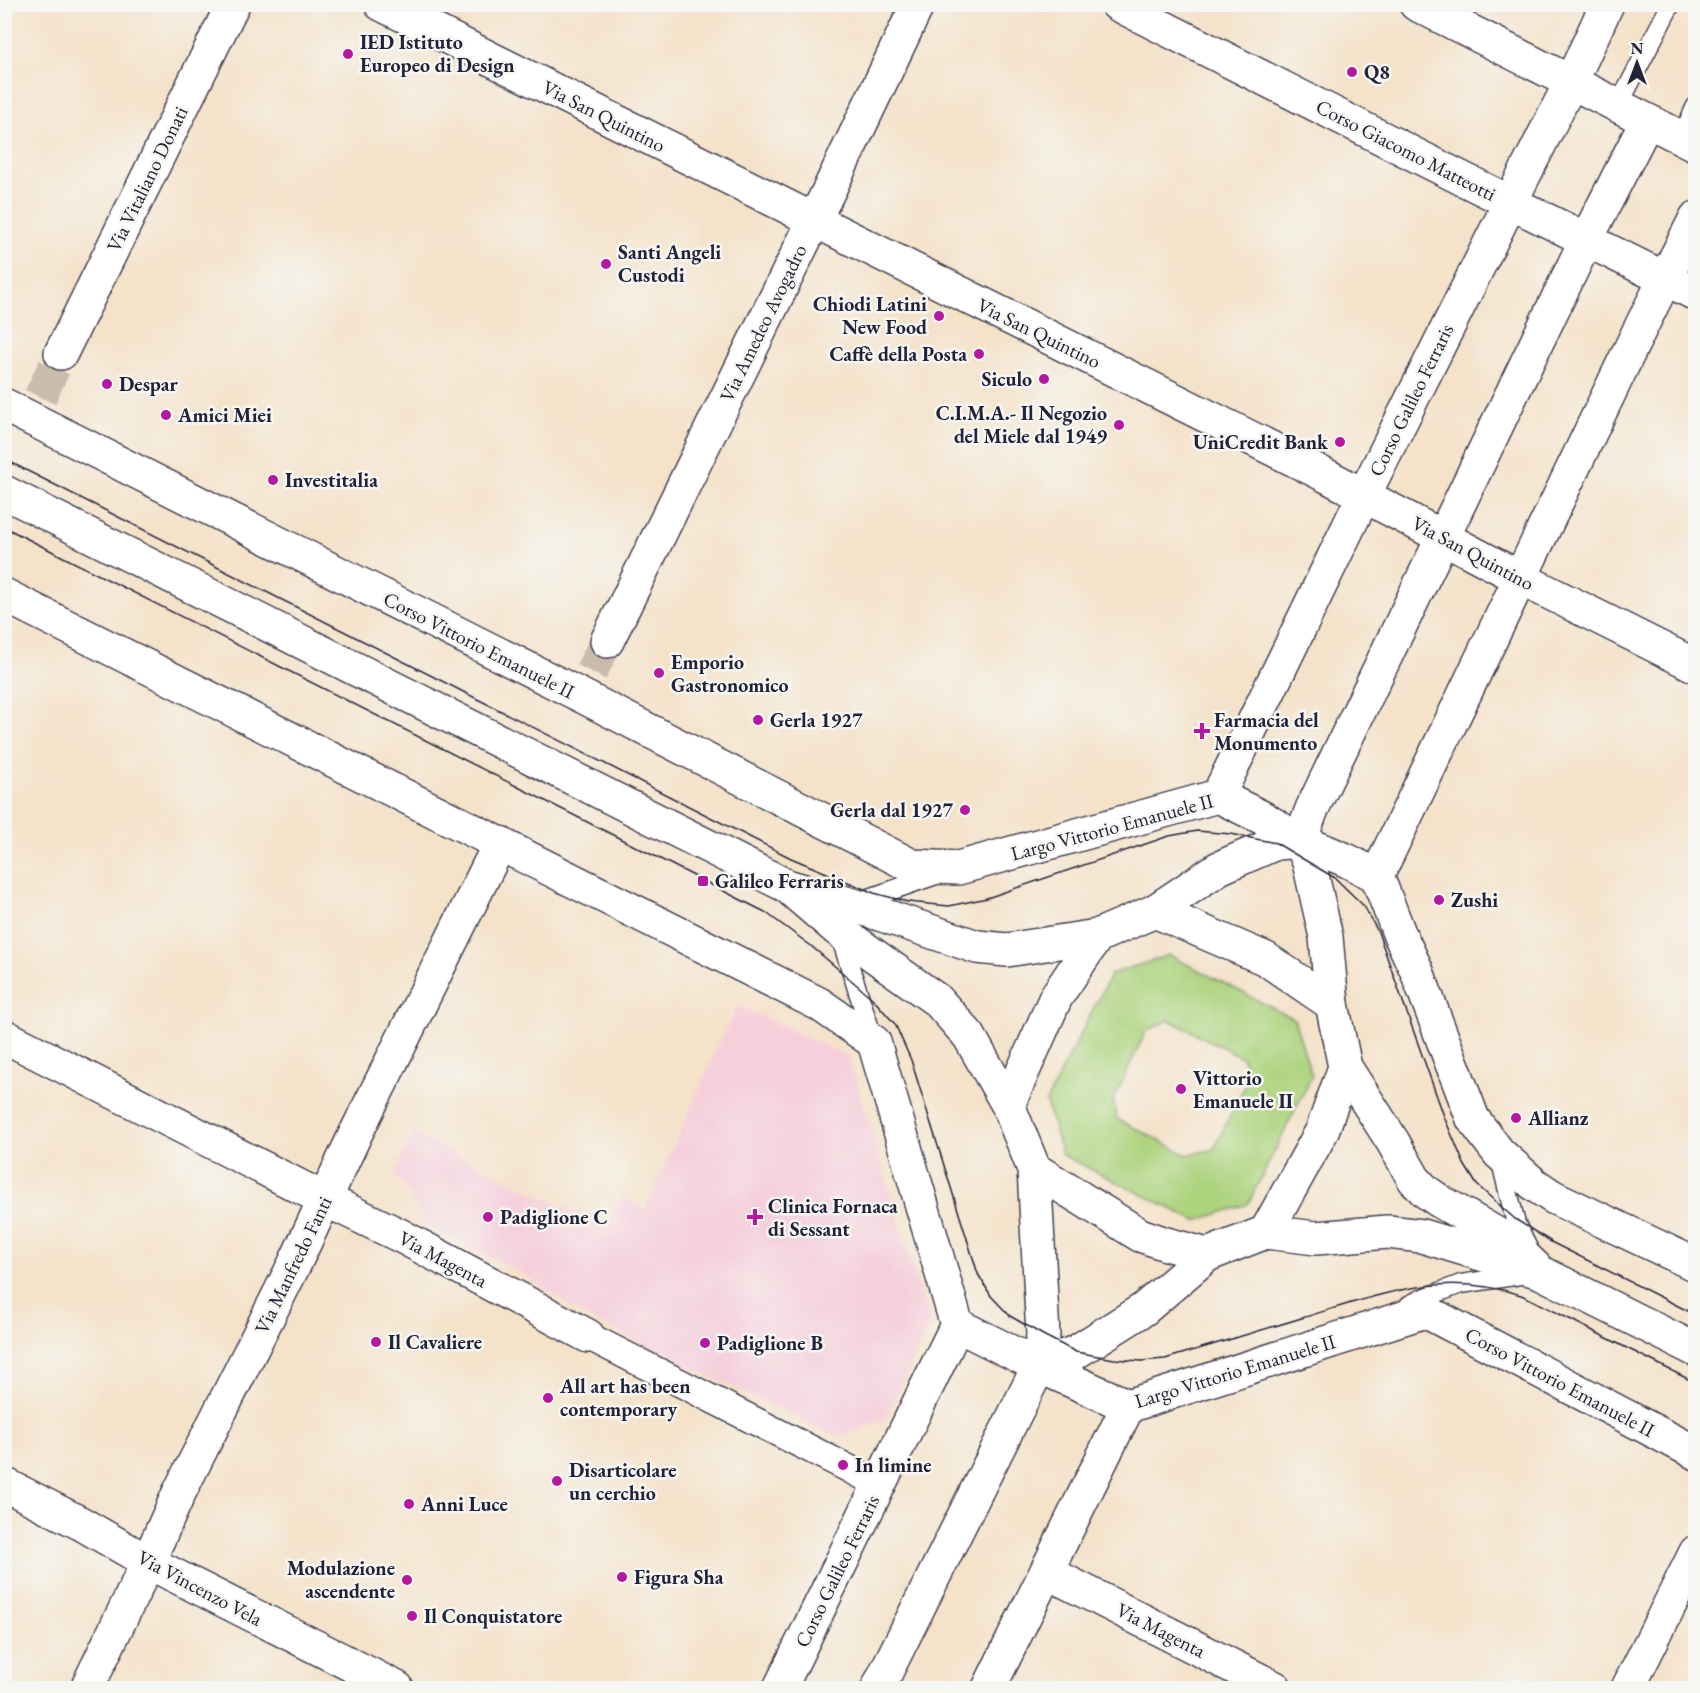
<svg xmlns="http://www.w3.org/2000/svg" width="1700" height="1693" viewBox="0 0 1700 1693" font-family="'EB Garamond',serif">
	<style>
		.built { fill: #f5cfda }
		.green { fill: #acd37d; stroke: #677a5c; stroke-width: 1.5; fill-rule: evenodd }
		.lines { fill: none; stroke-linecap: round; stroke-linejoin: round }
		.minor-tunnel { stroke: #cabcad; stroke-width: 33; stroke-dasharray: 33 16; stroke-linecap: butt }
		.service-casing { stroke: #423f50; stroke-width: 21 }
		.pedestrian-casing { stroke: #423f50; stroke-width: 30 }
		.minor-casing { stroke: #423f50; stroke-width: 36 }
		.tertiary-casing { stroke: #423f50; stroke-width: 36 }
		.secondary-casing { stroke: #423f50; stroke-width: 36 }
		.primary-casing { stroke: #423f50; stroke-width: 36 }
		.service { stroke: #fff; stroke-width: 18 }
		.pedestrian { stroke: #fff; stroke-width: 27 }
		.minor { stroke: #fff; stroke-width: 33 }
		.tertiary { stroke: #fff; stroke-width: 33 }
		.secondary { stroke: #fff; stroke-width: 33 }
		.primary { stroke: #fff; stroke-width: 33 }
		.tram { stroke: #22223b; stroke-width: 1.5 }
		.poi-dot { fill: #b5179e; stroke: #f6f6f2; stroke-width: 2 }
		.labels { text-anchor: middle; stroke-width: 5; stroke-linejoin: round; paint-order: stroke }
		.poi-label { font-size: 20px; font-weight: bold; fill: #22223b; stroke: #f6f6f2; text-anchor: start }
		.street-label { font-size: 20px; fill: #22223b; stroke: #f6f6f2 }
	</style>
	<rect width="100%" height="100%" fill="#f6f6f2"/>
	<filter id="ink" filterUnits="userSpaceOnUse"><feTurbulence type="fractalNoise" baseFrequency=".0167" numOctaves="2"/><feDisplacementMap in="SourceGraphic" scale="12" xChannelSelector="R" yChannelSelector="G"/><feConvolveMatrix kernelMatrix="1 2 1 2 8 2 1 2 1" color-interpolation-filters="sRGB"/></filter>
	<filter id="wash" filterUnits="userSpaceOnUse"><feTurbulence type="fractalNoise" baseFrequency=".008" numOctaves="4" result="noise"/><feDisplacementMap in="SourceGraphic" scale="24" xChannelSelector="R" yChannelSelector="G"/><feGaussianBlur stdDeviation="1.35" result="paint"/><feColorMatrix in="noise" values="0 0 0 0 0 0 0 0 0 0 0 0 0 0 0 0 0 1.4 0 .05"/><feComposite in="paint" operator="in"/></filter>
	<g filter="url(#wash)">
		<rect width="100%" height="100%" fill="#f4e2c9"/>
		<path class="built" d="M 738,1005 L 849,1057 L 930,1323 L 886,1418 L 840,1438 L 586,1317 L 519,1271 L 426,1225 L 404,1185 L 393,1176 L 414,1134 L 607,1228 L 622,1197 L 646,1209 L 717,1047 Z"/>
		<path class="green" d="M 1169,955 L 1294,1019 L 1312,1076 L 1248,1204 L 1196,1221 L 1062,1155 L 1046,1102 L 1111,974 ZM 1169,1020 L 1242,1057 L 1249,1077 L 1214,1149 L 1187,1155 L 1117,1119 L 1113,1101 L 1146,1031 Z"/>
	</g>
	<g filter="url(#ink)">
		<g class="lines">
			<path class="minor-tunnel" d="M 40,397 L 61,353
				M 591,672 L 607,641"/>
			<g class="service-casing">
				<path id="service" d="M 1618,106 L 1671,4
					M 1681,138 L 1696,106
					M 855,903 L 936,875
					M 839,933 L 873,1038
					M 1500,1158 L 1516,1224 L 1528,1248
					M 1409,1305 L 1421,1299 L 1461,1284 L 1527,1274"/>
			</g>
			<g class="pedestrian-casing">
				<path id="pedestrian" d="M 588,1336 L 879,1484"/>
			</g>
			<g class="minor-casing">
				<path id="minor" d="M 381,4 L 1327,476 L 1520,578 L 1696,666
					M 61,353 L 233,4
					M 4,405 L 580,695 L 912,866 L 958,868 L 1218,796 L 1263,818 L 1300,841 L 1346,860 L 1377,876 L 1399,933 L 1416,969 L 1473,1119 L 1499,1153 L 1535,1185 L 1553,1197 L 1696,1265
					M 4,595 L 819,1004 L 874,1042 L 957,1325 L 1039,1366 L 1128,1406 L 1425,1311 L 1696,1453
					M 607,641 L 830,188 L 918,4
					M 1218,796 L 1364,495 L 1510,203
					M 1377,876 L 1638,333 L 1665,279
					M 4,1036 L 326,1200 L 401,1236 L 588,1336
					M 4,1484 L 82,1524 L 148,1562 L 397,1688
					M 1047,1572 L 1275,1688
					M 87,1688 L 148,1562 L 179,1493 L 294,1265 L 354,1137 L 500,843
					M 780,1688 L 957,1325
					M 989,1688 L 1128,1406
					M 1628,1688 L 1696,1552"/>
			</g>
			<g class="tertiary-casing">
				<path id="tertiary" d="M 1117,4 L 1457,176 L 1696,294
					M 1416,4 L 1696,145
					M 1510,203 L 1571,82 L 1607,4
					M 1665,279 L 1696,218
					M 1155,911 L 1219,868 L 1276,843 L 1300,841
					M 1332,1004 L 1326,937 L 1309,862 L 1300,841 L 1312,809 L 1586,240 L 1647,121"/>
			</g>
			<g class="secondary-casing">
				<path id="secondary" d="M 1039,1366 L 1076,1352 L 1144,1309 L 1207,1255
					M 878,1688 L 1039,1366 L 1043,1335 L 1034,1169"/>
			</g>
			<g class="primary-casing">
				<path id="primary" d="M 4,492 L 787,886 L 850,904 L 977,947 L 1007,950 L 1097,936
					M 787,886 L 837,929 L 938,1001 L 969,1036 L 1008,1105 L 1034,1169 L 1140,1235 L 1166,1244 L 1207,1255 L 1266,1232 L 1322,1131 L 1345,1067 L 1332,1004 L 1266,959 L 1155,911 L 1097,936 L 1056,997 L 1008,1105
					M 1345,1067 L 1393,1142 L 1414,1179 L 1425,1191 L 1438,1200 L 1507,1240 L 1536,1268
					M 1266,1232 L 1316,1238 L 1388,1232 L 1422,1236 L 1540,1272 L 1696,1350"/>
			</g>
			<use href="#service" class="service"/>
			<use href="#pedestrian" class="pedestrian"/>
			<use href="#minor" class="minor"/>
			<use href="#tertiary" class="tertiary"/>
			<use href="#secondary" class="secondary"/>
			<use href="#primary" class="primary"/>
			<path class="tram" d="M 4,459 L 791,858 L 874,893 L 908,902 L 949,906 L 987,898 L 1169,836 L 1197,831 L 1231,834 L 1276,843 L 1335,878 L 1364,906 L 1378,932 L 1445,1119 L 1464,1164 L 1477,1185 L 1515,1219 L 1553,1243 L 1696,1315
				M 4,527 L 765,912 L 810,945 L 872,998 L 895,1024 L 911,1060 L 978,1274 L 991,1296 L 1010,1316 L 1043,1335 L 1076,1352 L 1114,1359 L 1141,1361 L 1165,1359 C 1212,1345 1258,1331 1305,1317 C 1383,1294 1443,1269 1524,1296 L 1696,1383"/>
		</g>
	</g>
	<g class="poi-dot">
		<circle cx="348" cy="54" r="6"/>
		<circle cx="1352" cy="72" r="6"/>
		<circle cx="606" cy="264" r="6"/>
		<circle cx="939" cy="316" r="6"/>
		<circle cx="979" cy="354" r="6"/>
		<circle cx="1044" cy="379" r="6"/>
		<circle cx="107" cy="384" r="6"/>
		<circle cx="166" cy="415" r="6"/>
		<circle cx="1119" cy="425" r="6"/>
		<circle cx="1340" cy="442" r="6"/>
		<circle cx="273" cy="480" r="6"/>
		<circle cx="659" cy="673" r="6"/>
		<circle cx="758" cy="720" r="6"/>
		<path d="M1199 722h6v6h6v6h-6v6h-6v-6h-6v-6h6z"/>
		<circle cx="965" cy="810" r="6"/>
		<rect x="697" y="875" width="12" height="12" rx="3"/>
		<circle cx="1439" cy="900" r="6"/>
		<circle cx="1181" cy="1089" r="6"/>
		<circle cx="1516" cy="1118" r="6"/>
		<circle cx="488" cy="1217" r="6"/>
		<path d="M752 1208h6v6h6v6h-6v6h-6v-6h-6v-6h6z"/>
		<circle cx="376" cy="1342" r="6"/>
		<circle cx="705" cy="1343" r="6"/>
		<circle cx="548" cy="1398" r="6"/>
		<circle cx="843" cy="1465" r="6"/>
		<circle cx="557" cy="1481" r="6"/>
		<circle cx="409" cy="1504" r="6"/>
		<circle cx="622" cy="1577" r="6"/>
		<circle cx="407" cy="1580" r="6"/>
		<circle cx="412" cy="1616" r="6"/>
	</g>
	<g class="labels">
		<g class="poi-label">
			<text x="360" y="49">IED Istituto<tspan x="360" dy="23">Europeo di Design</tspan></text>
			<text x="1364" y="79">Q8</text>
			<text x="618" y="259">Santi Angeli<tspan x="618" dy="23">Custodi</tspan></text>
			<text x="927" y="311" text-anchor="end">Chiodi Latini<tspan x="927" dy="23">New Food</tspan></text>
			<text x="967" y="361" text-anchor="end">Caffè della Posta</text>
			<text x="1032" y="386" text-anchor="end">Siculo</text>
			<text x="119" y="391">Despar</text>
			<text x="1107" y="420" text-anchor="end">C.I.M.A.- Il Negozio<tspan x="1107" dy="23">del Miele dal 1949</tspan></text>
			<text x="178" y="422">Amici Miei</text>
			<text x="1328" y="449" text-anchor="end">UniCredit Bank</text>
			<text x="285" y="487">Investitalia</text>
			<text x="671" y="669">Emporio<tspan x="671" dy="23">Gastronomico</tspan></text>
			<text x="770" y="727">Gerla 1927</text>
			<text x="1214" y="727">Farmacia del<tspan x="1214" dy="23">Monumento</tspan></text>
			<text x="953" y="817" text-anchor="end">Gerla dal 1927</text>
			<text x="715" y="888">Galileo Ferraris</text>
			<text x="1451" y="907">Zushi</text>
			<text x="1193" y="1085">Vittorio<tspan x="1193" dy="23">Emanuele II</tspan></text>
			<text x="1528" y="1125">Allianz</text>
			<text x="768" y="1213">Clinica Fornaca<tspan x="768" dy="23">di Sessant</tspan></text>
			<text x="500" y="1224">Padiglione C</text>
			<text x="388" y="1349">Il Cavaliere</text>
			<text x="717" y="1350">Padiglione B</text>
			<text x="560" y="1393">All art has been<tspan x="560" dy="23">contemporary</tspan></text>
			<text x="855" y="1472">In limine</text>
			<text x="569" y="1477">Disarticolare<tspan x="569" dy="23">un cerchio</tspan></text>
			<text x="421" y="1511">Anni Luce</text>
			<text x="395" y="1575" text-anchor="end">Modulazione<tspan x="395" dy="23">ascendente</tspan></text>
			<text x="634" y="1584">Figura Sha</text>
			<text x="424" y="1623">Il Conquistatore</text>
		</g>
		<g class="street-label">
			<text transform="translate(604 116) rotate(27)" y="7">Via San Quintino</text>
			<text transform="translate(1406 150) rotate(27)" y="7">Corso Giacomo Matteotti</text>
			<text transform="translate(147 179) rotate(-64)" y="7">Via Vitaliano Donati</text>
			<text transform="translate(763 323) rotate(-64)" y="7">Via Amedeo Avogadro</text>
			<text transform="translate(1039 333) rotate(26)" y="7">Via San Quintino</text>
			<text transform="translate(1411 400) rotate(-64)" y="7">Corso Galileo Ferraris</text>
			<text transform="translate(1473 553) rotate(28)" y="7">Via San Quintino</text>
			<text transform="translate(479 645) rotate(27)" y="7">Corso Vittorio Emanuele II</text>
			<text transform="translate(1112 827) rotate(-15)" y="7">Largo Vittorio Emanuele II</text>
			<text transform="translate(443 1259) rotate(28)" y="7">Via Magenta</text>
			<text transform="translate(293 1265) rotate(-64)" y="7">Via Manfredo Fanti</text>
			<text transform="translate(1235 1371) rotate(-17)" y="7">Largo Vittorio Emanuele II</text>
			<text transform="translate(1560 1382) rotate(28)" y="7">Corso Vittorio Emanuele II</text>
			<text transform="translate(837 1571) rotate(-64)" y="7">Corso Galileo Ferraris</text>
			<text transform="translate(200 1588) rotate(28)" y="7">Via Vincenzo Vela</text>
			<text transform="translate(1161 1630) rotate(27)" y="7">Via Magenta</text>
		</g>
	</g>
	<rect width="1700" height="1693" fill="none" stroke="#f6f6f2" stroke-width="24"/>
	<g transform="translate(1637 63)" stroke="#f6f6f2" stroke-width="4.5" paint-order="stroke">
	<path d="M0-4.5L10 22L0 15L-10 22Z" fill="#22223b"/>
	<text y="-9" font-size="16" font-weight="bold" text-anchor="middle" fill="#22223b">N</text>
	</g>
</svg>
